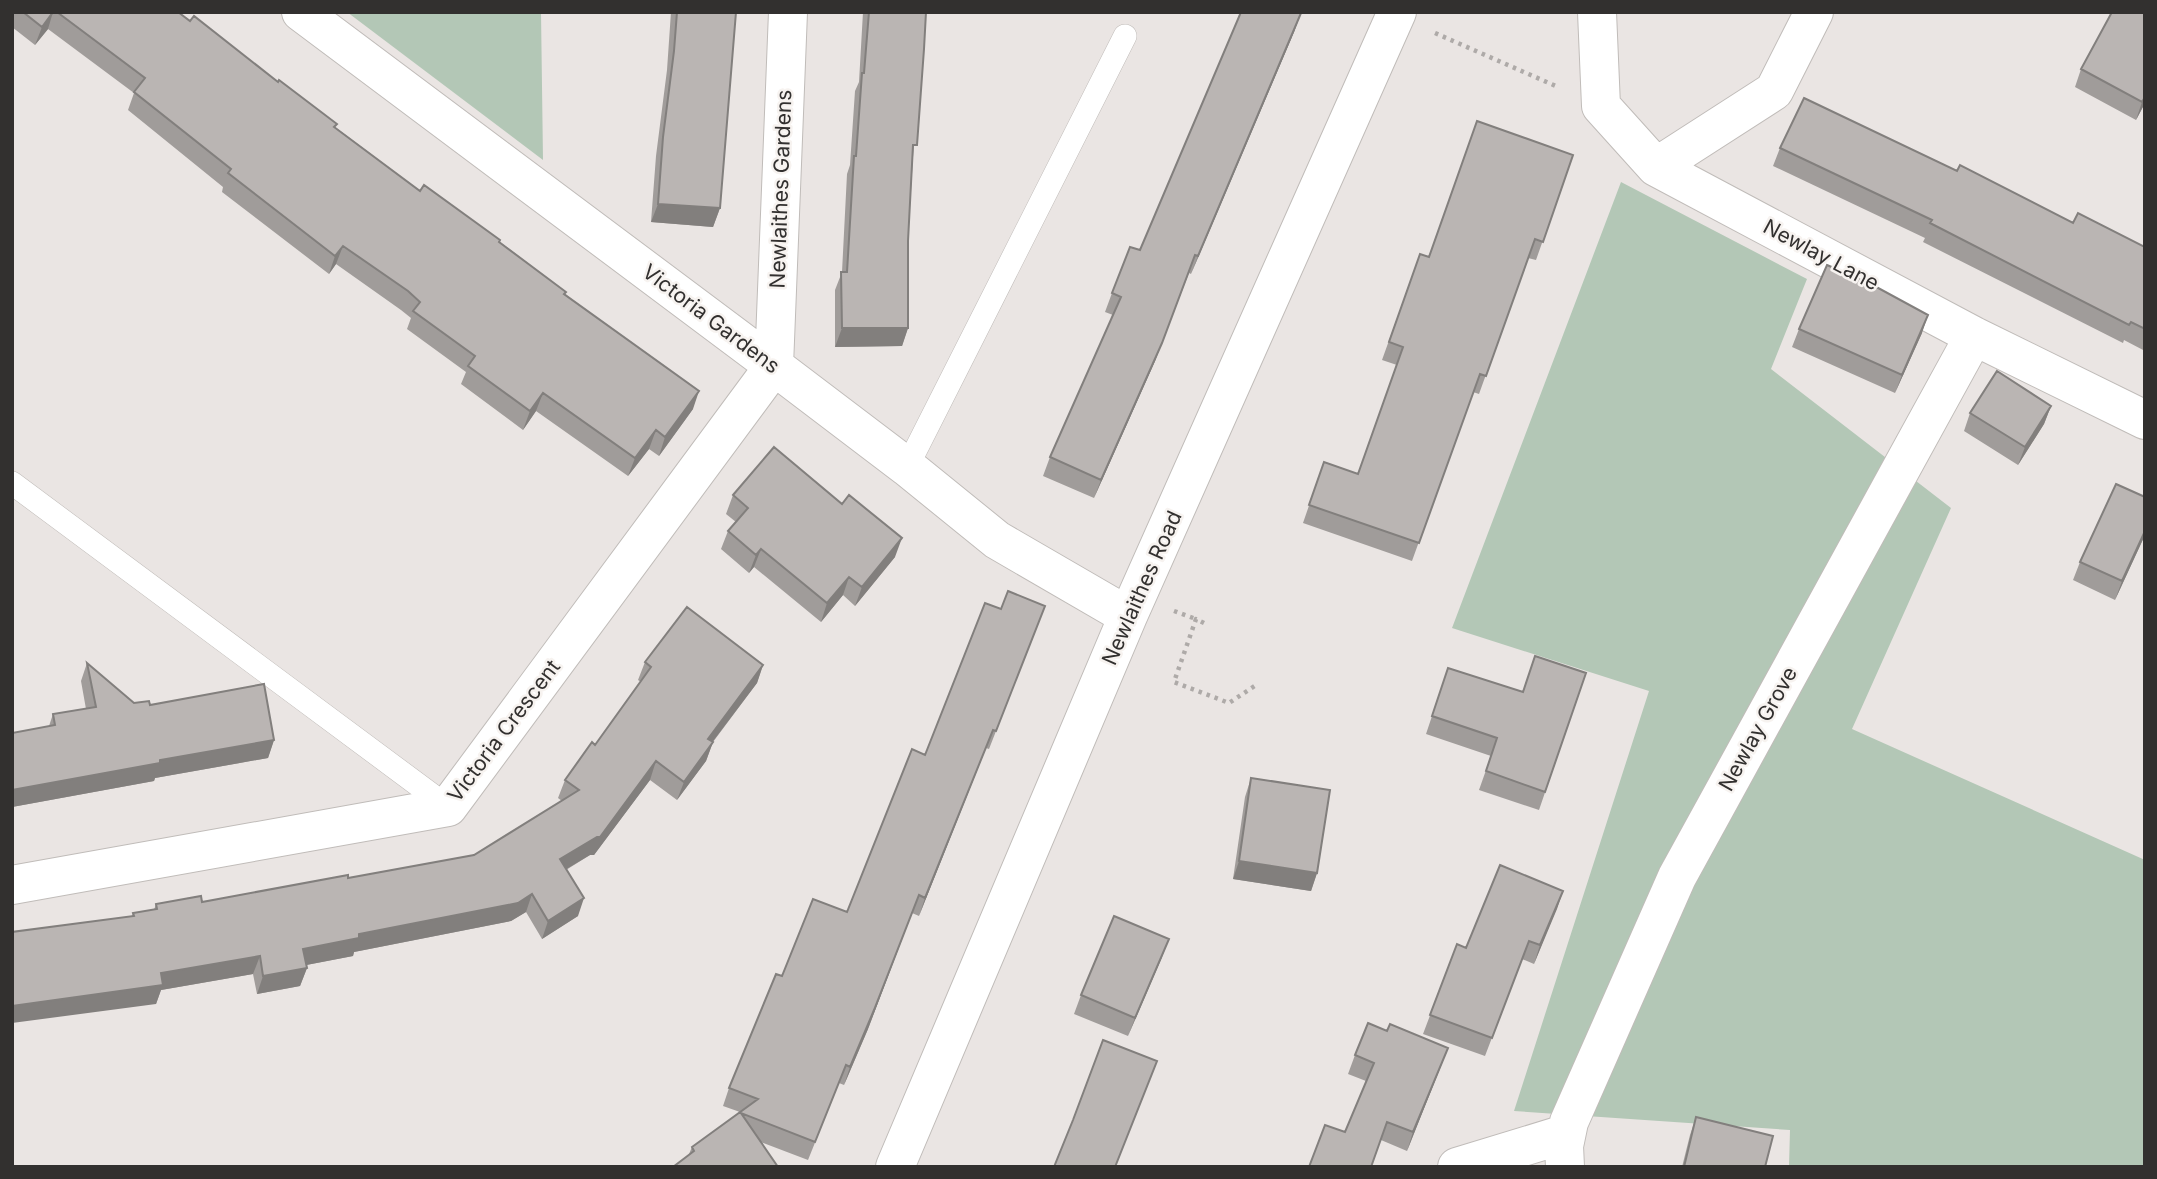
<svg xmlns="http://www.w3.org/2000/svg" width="2157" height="1179" viewBox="0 0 2157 1179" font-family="Inter,sans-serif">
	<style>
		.green { fill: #b3c7b6 }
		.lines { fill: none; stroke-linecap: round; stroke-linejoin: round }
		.service-casing { stroke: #c0bcb9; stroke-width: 24 }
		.minor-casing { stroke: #c0bcb9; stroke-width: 40 }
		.path { stroke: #aeaaa8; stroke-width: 4.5; stroke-dasharray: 3.5 5; stroke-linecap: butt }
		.service { stroke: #fff; stroke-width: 23 }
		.minor { stroke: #fff; stroke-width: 38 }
		.wall { fill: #a09c9a }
		.shaded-wall { fill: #827f7d }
		.building { fill: #bab5b3; stroke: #827f7d; stroke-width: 2 }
		.labels { text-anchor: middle; stroke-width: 5; stroke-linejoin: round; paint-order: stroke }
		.street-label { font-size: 21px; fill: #32302f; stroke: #f7f3f0 }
	</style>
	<rect width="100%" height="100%" fill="#eae5e3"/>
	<path class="green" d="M 347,12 L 541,12 L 543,160 Z
		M 1621,182 L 1807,279 L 1771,369 L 1951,508 L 1852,729 L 2145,860 L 2145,1167 L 1789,1167 L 1790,1130 L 1514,1111 L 1649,691 L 1452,628 Z"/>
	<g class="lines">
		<g class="service-casing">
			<path id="service" d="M 907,467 L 1125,36
				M 12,483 L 448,807"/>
		</g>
		<g class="minor-casing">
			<path id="minor" d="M 301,12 L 774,366 L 907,467 L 997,540 L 1128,616
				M 1597,12 L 1601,106 L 1656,167 L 1974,336 L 2145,420
				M 1656,167 L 1774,91 L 1814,12
				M 12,885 L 448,807 L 774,366 L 788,12
				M 895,1167 L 1128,616 L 1397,12
				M 1457,1167 L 1565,1134
				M 1565,1167 L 1564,1146 L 1569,1122 L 1677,877 L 1974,336"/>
		</g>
		<path class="path" d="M 1435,33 L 1558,87
			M 1174,611 L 1196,619
			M 1204,623 L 1196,619 L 1174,682 L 1229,703 L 1256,685"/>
		<use href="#service" class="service"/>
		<use href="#minor" class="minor"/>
	</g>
	<path class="wall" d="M 12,12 L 178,12 L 335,127 L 420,191 L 500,242 L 566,292 L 565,294 L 693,409 L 659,456 L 649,449 L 628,476 L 536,411 L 523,430 L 461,384 L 466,372 L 407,329 L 411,318 L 401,310 L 336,264 L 329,274 L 222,192 L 223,187 L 128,110 L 134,93 L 48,29 L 35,45 L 12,27 Z
		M 671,12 L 736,12 L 720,208 L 713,227 L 651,222 L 656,156 L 667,70 Z
		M 863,12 L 926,12 L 913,157 L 908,241 L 908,328 L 902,346 L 835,347 L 835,290 L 842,272 L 847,174 L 850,165 L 855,91 L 859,82 Z
		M 1301,13 L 1294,32 L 1191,274 L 1189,273 L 1155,361 L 1094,498 L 1043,476 L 1050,457 L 1113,315 L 1105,312 L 1112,293 L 1140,250 Z
		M 2081,69 L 2145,103 L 2136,120 L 2075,87 Z
		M 1780,148 L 1957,171 L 2073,223 L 2145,247 L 2145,351 L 2124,340 L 2123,343 L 1923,242 L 1925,238 L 1773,166 Z
		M 1573,155 L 1536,260 L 1528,258 L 1479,394 L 1473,392 L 1412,561 L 1303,523 L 1324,462 L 1358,474 L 1397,365 L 1382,360 L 1420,254 L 1429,257 Z
		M 1799,329 L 1922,333 L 1895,393 L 1792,347 Z
		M 2051,406 L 2044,424 L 2018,465 L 1964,431 L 1970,413 Z
		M 733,495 L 895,557 L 855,606 L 843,595 L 821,622 L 754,567 L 749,573 L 721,549 L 728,531 L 736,522 L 726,514 Z
		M 2145,535 L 2115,600 L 2073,580 L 2080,562 Z
		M 1045,606 L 989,749 L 986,748 L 919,916 L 912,913 L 868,1029 L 844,1085 L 839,1083 L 808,1160 L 761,1142 L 689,1154 L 692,1147 L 740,1112 L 723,1106 L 729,1088 L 782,976 L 847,912 L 925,755 L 1001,609 Z
		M 645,662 L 763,665 L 757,683 L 713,742 L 706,761 L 677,800 L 650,780 L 594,855 L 590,855 L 566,870 L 578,916 L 542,939 L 526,912 L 511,921 L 354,952 L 353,956 L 306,965 L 307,968 L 300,986 L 257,994 L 253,974 L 161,990 L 156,1004 L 132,916 L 133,913 L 154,910 L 156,904 L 202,902 L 348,878 L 474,855 L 562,801 L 558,798 L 565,780 L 595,745 L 641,682 L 638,680 Z
		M 87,663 L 134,703 L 150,705 L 274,740 L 268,758 L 155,778 L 154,781 L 12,807 L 12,733 L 49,726 L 53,714 L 86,709 L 81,681 Z
		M 1448,668 L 1522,692 L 1586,673 L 1539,810 L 1479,790 L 1491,756 L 1426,734 Z
		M 1251,778 L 1317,873 L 1311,891 L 1233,879 L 1245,797 Z
		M 1563,891 L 1534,964 L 1522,959 L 1485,1056 L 1423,1034 L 1457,944 L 1466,948 Z
		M 1162,957 L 1128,1036 L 1074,1014 L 1081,995 Z
		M 1387,1031 L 1448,1048 L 1407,1151 L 1381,1140 L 1345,1132 L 1366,1081 L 1348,1074 L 1355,1055 Z
		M 1696,1117 L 1765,1167 L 1682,1167 L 1690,1135 Z"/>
	<path class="shaded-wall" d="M 53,12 L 48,29 L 35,45 L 42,27 Z
		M 1301,13 L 1294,32 L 1191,274 L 1198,256 Z
		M 2145,97 L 2145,103 L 2136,120 L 2142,102 Z
		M 658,204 L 720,208 L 713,227 L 651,222 Z
		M 343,246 L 336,264 L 329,274 L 335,256 Z
		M 1195,255 L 1155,361 L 1094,498 L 1101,480 Z
		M 1928,315 L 1922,333 L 1895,393 L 1902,375 Z
		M 842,328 L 908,328 L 902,346 L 835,347 Z
		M 699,391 L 693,409 L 659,456 L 665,437 Z
		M 543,393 L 536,411 L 523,430 L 530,411 Z
		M 2051,406 L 2044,424 L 2018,465 L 2025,447 Z
		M 656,430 L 649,449 L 628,476 L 635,458 Z
		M 2145,531 L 2145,535 L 2115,600 L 2122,581 Z
		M 902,538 L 895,557 L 855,606 L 862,587 Z
		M 761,549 L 754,567 L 749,573 L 756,555 Z
		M 849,577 L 843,595 L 821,622 L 827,603 Z
		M 763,665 L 757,683 L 701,757 L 708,739 Z
		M 993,730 L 986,748 L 919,916 L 925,898 Z
		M 274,740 L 268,758 L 155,778 L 154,781 L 12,807 L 12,790 L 160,760 Z
		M 713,742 L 706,761 L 677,800 L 684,782 Z
		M 656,761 L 650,780 L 594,855 L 590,855 L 553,877 L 560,859 Z
		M 1239,861 L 1317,873 L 1311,891 L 1233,879 Z
		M 1563,891 L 1557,909 L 1534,964 L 1540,945 Z
		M 532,894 L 526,912 L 511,921 L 354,952 L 353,956 L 296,967 L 303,949 L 359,934 Z
		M 584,898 L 578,916 L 542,939 L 548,921 Z
		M 912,913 L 868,1029 L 844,1085 L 850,1067 Z
		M 1169,939 L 1162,957 L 1128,1036 L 1135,1018 Z
		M 260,956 L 253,974 L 161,990 L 156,1004 L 12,1023 L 12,1006 L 161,973 Z
		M 307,968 L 300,986 L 257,994 L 263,976 Z
		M 1448,1048 L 1441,1066 L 1407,1151 L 1413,1132 Z"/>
	<path class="building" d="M 23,12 L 53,12 L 42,27 Z
		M 57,12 L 178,12 L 190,21 L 194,16 L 278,82 L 279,80 L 337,124 L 334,127 L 420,191 L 424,185 L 500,240 L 499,242 L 566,292 L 564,294 L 699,391 L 665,437 L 656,430 L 635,458 L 543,393 L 530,411 L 468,366 L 475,356 L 413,311 L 420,302 L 408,291 L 343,246 L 335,256 L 228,173 L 231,169 L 134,92 L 145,78 Z
		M 677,12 L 736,12 L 720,208 L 658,204 L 663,137 L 674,51 Z
		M 869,12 L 926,12 L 924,49 L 917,145 L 913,145 L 908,241 L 908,328 L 842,328 L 841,272 L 847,272 L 854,156 L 856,156 L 862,73 L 864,73 Z
		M 1241,12 L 1298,12 L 1301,13 L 1198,256 L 1195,255 L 1162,343 L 1101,480 L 1050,457 L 1121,297 L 1112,293 L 1130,247 L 1140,250 Z
		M 2112,12 L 2145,12 L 2145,97 L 2142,102 L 2081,69 Z
		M 1804,98 L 1957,171 L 1960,165 L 2073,223 L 2078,213 L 2145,247 L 2145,329 L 2131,322 L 2129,325 L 1930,223 L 1932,220 L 1780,148 Z
		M 1477,121 L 1573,155 L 1543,242 L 1535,239 L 1486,376 L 1480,374 L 1419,543 L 1309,505 L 1324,462 L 1358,474 L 1403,347 L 1389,342 L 1420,254 L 1429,257 Z
		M 1827,265 L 1869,283 L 1928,315 L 1902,375 L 1799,329 Z
		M 1997,371 L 2051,406 L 2025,447 L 1970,413 Z
		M 774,447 L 842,504 L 849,495 L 902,538 L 862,587 L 849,577 L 827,603 L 761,549 L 756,555 L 728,531 L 748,508 L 733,495 Z
		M 2116,484 L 2145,497 L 2145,531 L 2122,581 L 2080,562 Z
		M 1008,591 L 1045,606 L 996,731 L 993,730 L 925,898 L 919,895 L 874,1010 L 850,1067 L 846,1065 L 815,1142 L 741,1113 L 778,1167 L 673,1167 L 694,1151 L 692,1147 L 758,1099 L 729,1088 L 776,974 L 782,976 L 813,899 L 847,912 L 912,749 L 925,755 L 985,603 L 1001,609 Z
		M 687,607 L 763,665 L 708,739 L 713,742 L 684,782 L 656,761 L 600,837 L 597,837 L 560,859 L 584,898 L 548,921 L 532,894 L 518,903 L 359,934 L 359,938 L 303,949 L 307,968 L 263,976 L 260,956 L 161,973 L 163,985 L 12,1006 L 12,932 L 134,916 L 133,913 L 157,909 L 156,904 L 201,896 L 202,902 L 348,875 L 348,878 L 474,855 L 579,790 L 565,780 L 592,742 L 595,745 L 651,667 L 645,662 Z
		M 1535,656 L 1586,673 L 1545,792 L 1486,771 L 1497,738 L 1432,716 L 1448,668 L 1523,692 Z
		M 87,663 L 134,703 L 149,701 L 150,705 L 264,684 L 274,740 L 160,760 L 160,763 L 12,790 L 12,733 L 55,725 L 53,714 L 96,707 Z
		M 1251,778 L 1330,790 L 1317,873 L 1239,861 Z
		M 1500,865 L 1563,891 L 1540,945 L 1529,941 L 1492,1038 L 1430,1015 L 1457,944 L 1466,948 Z
		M 1114,916 L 1169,939 L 1135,1018 L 1081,995 Z
		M 1368,1023 L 1387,1031 L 1390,1024 L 1448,1048 L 1413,1132 L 1387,1122 L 1371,1167 L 1309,1167 L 1325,1125 L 1345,1132 L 1374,1063 L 1355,1055 Z
		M 1103,1040 L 1157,1061 L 1115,1167 L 1054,1167 L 1073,1120 Z
		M 1696,1117 L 1773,1136 L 1765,1167 L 1684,1167 Z"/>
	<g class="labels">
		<g class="street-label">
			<text transform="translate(781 189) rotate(-88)" y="7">Newlaithes Gardens</text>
			<text transform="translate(1821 255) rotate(28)" y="7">Newlay Lane</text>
			<text transform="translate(711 319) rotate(37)" y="7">Victoria Gardens</text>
			<text transform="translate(1142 588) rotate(-66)" y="7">Newlaithes Road</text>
			<text transform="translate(1758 729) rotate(-61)" y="7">Newlay Grove</text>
			<text transform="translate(504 731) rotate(-53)" y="7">Victoria Crescent</text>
		</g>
	</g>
	<rect width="2157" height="1179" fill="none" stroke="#32302f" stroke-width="28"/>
</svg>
